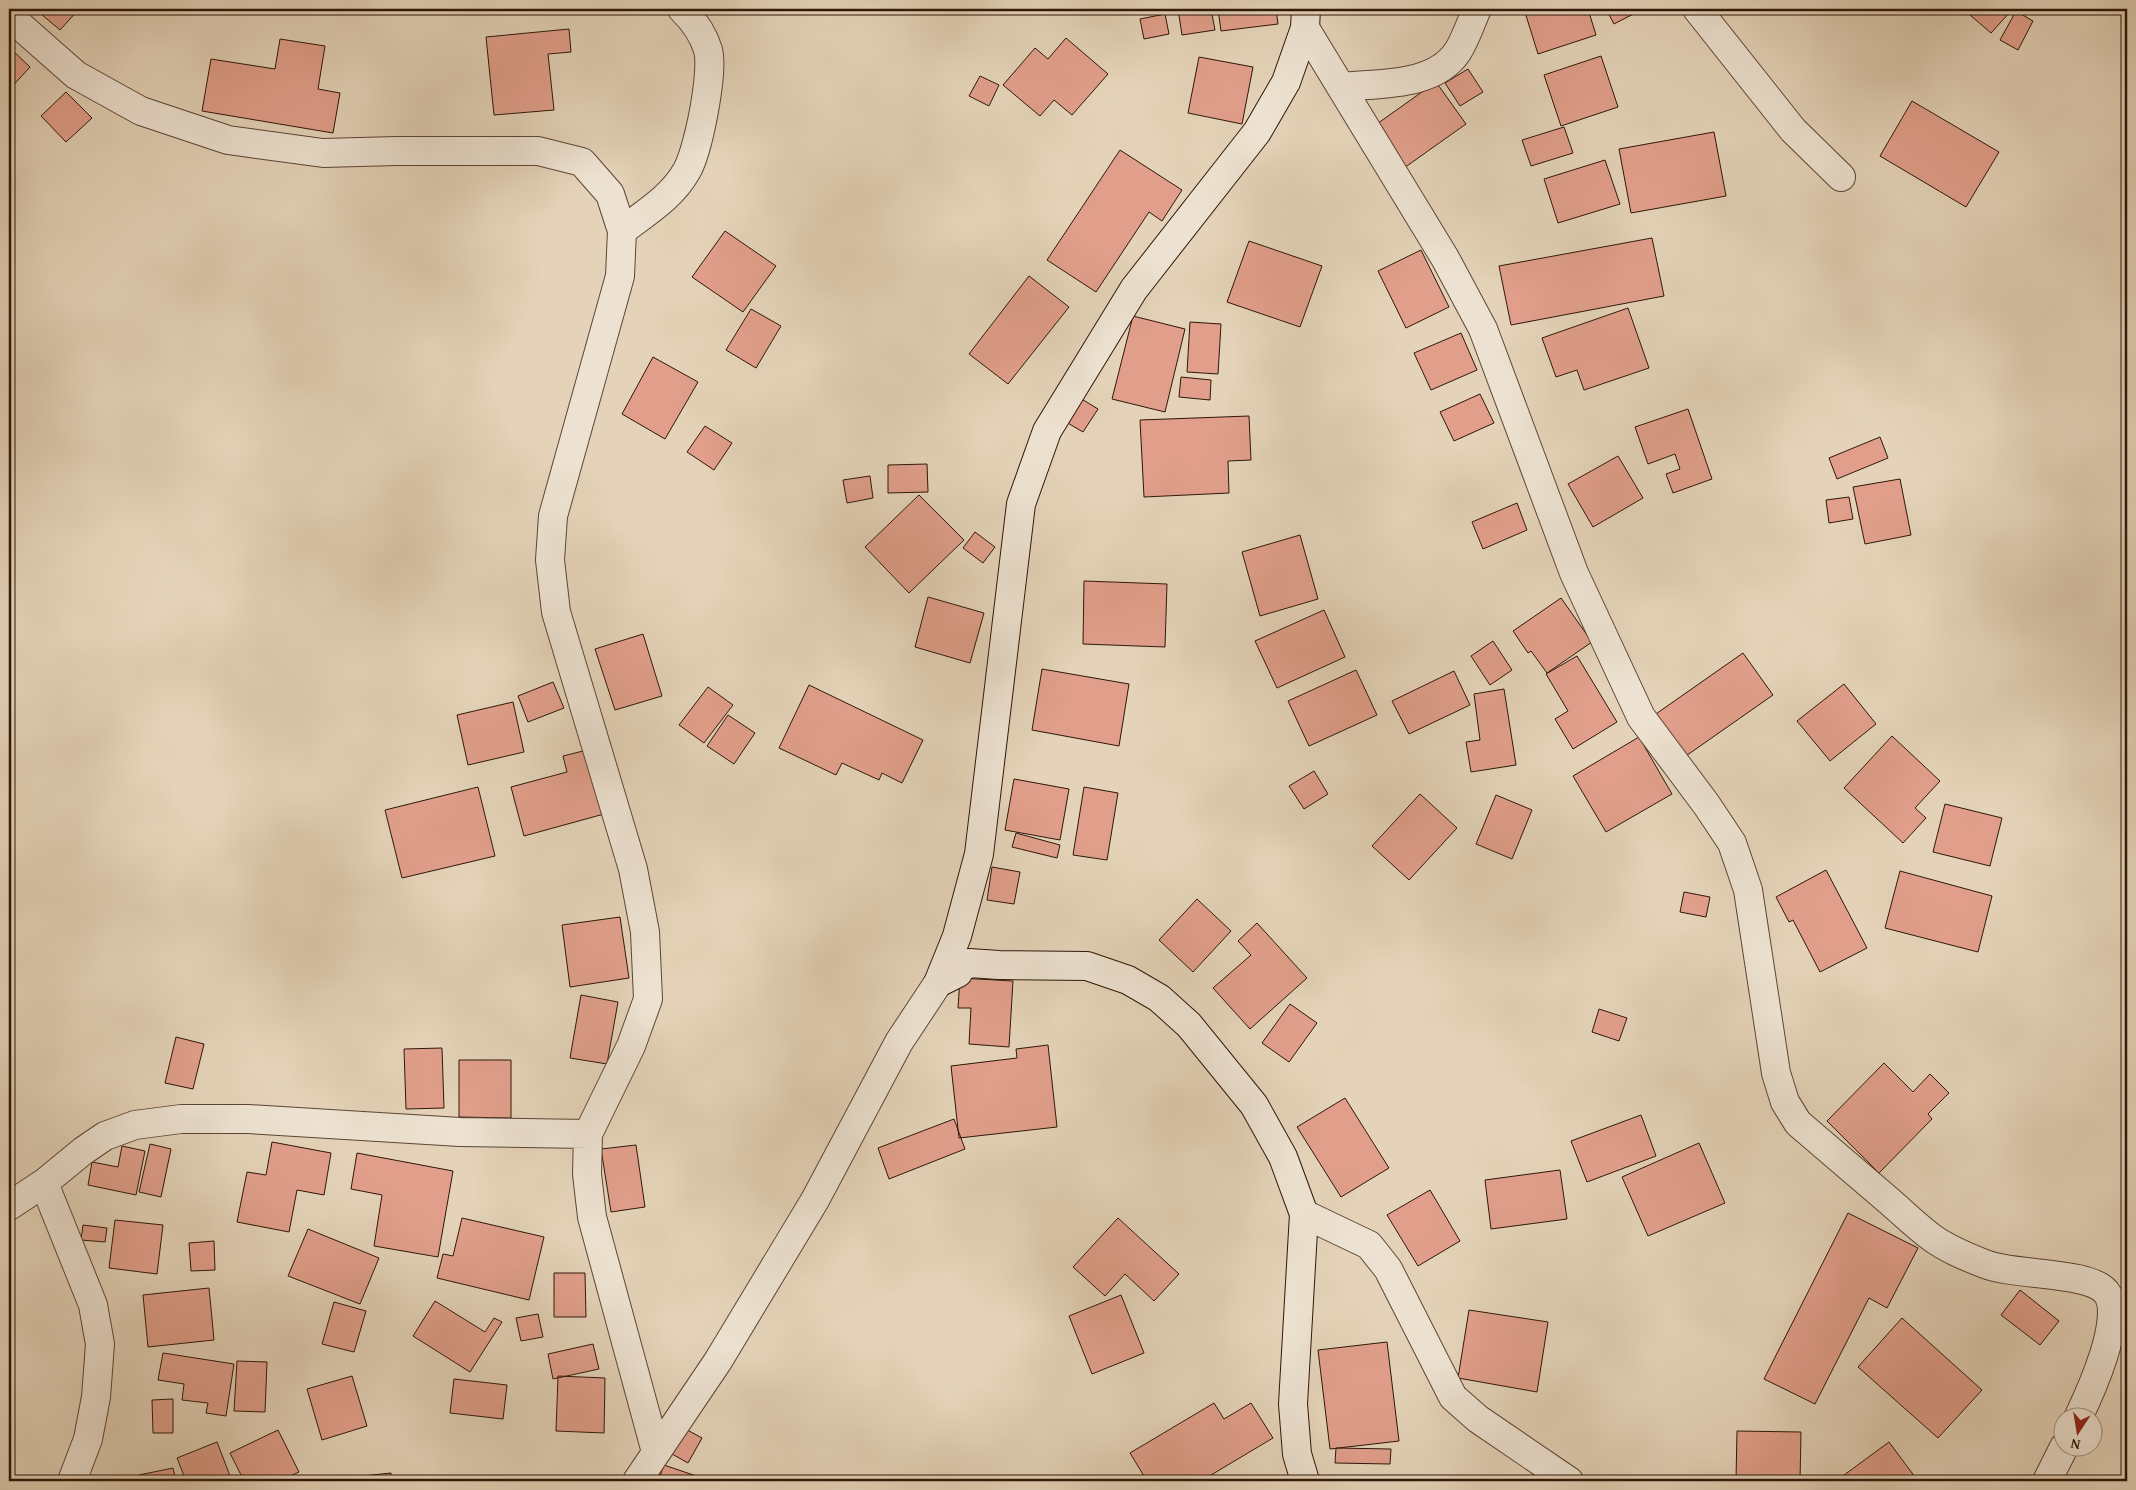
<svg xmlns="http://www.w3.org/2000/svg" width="2136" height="1490" viewBox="0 0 2136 1490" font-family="'Gentium Book Plus',serif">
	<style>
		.building { fill: #e19f8b; stroke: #2e1609 }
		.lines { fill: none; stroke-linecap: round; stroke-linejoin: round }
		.street-casing { stroke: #5c4535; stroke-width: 30 }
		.secondary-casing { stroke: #2e1609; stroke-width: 30 }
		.street { stroke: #ede2d1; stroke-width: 28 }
		.secondary { stroke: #ede2d1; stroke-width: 28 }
	</style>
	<rect width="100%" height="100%" fill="#e4d3b8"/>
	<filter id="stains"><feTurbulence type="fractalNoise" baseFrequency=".004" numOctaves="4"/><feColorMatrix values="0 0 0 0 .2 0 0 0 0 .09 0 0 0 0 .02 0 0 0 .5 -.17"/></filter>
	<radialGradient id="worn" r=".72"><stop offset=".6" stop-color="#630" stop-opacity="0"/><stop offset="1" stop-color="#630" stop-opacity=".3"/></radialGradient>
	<path class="building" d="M 35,9 L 79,9 L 60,30 Z
		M 1178,9 L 1211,9 L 1215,30 L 1182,35 Z
		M 1218,9 L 1276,9 L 1278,24 L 1221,31 Z
		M 1524,9 L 1588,9 L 1596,35 L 1538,54 Z
		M 1606,9 L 1643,9 L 1614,24 Z
		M 1963,9 L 2006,9 L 2010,12 L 1991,33 Z
		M 2016,11 L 2033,21 L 2018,50 L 2000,40 Z
		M 1165,14 L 1169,34 L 1144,39 L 1140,19 Z
		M 569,29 L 571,52 L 548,54 L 554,110 L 494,115 L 486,37 Z
		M 1066,38 L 1108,74 L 1072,115 L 1054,100 L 1040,116 L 1003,85 L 1035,48 L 1048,59 Z
		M 280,39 L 325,46 L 318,89 L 340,93 L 333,133 L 202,111 L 211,59 L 275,69 Z
		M 9,47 L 30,67 L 9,90 Z
		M 1601,56 L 1618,107 L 1561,126 L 1544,75 Z
		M 1199,57 L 1253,67 L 1242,124 L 1188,113 Z
		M 1468,69 L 1483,92 L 1460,106 L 1445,83 Z
		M 980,76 L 999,85 L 989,106 L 969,96 Z
		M 1436,82 L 1466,124 L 1404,168 L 1374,126 Z
		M 66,92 L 92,118 L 66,142 L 41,116 Z
		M 1912,101 L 1999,152 L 1966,207 L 1880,156 Z
		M 9,107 L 15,112 L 9,119 Z
		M 1564,127 L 1573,153 L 1531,166 L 1522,140 Z
		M 1714,132 L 1726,196 L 1631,213 L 1619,149 Z
		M 1120,150 L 1182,190 L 1162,221 L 1149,212 L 1096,292 L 1047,260 Z
		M 1605,160 L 1620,204 L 1558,223 L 1544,179 Z
		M 725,231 L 776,266 L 743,312 L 692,277 Z
		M 1652,238 L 1664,296 L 1511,325 L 1499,266 Z
		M 1249,241 L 1322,266 L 1300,327 L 1227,302 Z
		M 1421,250 L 1449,307 L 1406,328 L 1378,271 Z
		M 1029,276 L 1069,307 L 1008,384 L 969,354 Z
		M 1628,308 L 1649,368 L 1584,390 L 1577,370 L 1556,377 L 1542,338 Z
		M 751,309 L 781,326 L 756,368 L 726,350 Z
		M 1133,316 L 1185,329 L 1165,412 L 1112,399 Z
		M 1190,322 L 1221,324 L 1218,374 L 1187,372 Z
		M 1461,333 L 1477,370 L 1431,390 L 1414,353 Z
		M 653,357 L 698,382 L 665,439 L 622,414 Z
		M 1181,377 L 1211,380 L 1210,400 L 1179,397 Z
		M 1480,394 L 1494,423 L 1454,441 L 1440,412 Z
		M 1080,398 L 1098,409 L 1083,432 L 1066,422 Z
		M 1688,409 L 1712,479 L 1673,493 L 1666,474 L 1680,469 L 1675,454 L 1648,464 L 1635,427 Z
		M 1249,416 L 1251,460 L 1228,461 L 1229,493 L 1144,497 L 1140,420 Z
		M 705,426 L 732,443 L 714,470 L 687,452 Z
		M 1880,437 L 1888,458 L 1837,479 L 1829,458 Z
		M 1618,456 L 1643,498 L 1593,527 L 1568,484 Z
		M 927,464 L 928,492 L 888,493 L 888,465 Z
		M 870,476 L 873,498 L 847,503 L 843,480 Z
		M 1900,479 L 1911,535 L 1865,544 L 1853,487 Z
		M 919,495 L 964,540 L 909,593 L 865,547 Z
		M 1849,497 L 1853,519 L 1829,523 L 1826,500 Z
		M 1517,503 L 1527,530 L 1483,549 L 1472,522 Z
		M 975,532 L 995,547 L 983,563 L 963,548 Z
		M 1300,535 L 1318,599 L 1260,616 L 1242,552 Z
		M 1084,581 L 1167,584 L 1165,647 L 1083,644 Z
		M 928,597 L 984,613 L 970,663 L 915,647 Z
		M 1561,598 L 1592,642 L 1547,673 L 1531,651 L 1528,653 L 1513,631 Z
		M 1324,610 L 1345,657 L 1277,688 L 1255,641 Z
		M 643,634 L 662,696 L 615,710 L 595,649 Z
		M 1493,641 L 1512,670 L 1490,685 L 1471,656 Z
		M 1743,653 L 1773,695 L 1683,758 L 1653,716 Z
		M 1577,656 L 1617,722 L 1573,749 L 1555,719 L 1568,711 L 1546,674 Z
		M 1042,669 L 1129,684 L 1119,746 L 1032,730 Z
		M 1356,670 L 1377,715 L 1309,746 L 1288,701 Z
		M 1454,671 L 1470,705 L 1409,734 L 1392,701 Z
		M 553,682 L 564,708 L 528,722 L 518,696 Z
		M 1844,684 L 1876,724 L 1830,761 L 1797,721 Z
		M 809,685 L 923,740 L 902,783 L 882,773 L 879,780 L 842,763 L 836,775 L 779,748 Z
		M 708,687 L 733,705 L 704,743 L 679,725 Z
		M 1504,689 L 1516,765 L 1471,772 L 1466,742 L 1480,740 L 1474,694 Z
		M 513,702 L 524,752 L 468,765 L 457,715 Z
		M 728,715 L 755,733 L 734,764 L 707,746 Z
		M 1892,736 L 1940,781 L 1915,808 L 1926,818 L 1903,843 L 1844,788 Z
		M 1639,737 L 1672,794 L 1606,832 L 1573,776 Z
		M 587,750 L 604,814 L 524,836 L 511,787 L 567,772 L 563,756 Z
		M 1314,771 L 1328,794 L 1304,809 L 1289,786 Z
		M 1014,779 L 1069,789 L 1060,840 L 1005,830 Z
		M 478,787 L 495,856 L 402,878 L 385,810 Z
		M 1084,787 L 1118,793 L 1107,860 L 1073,855 Z
		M 1420,794 L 1457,828 L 1409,880 L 1372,846 Z
		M 1496,795 L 1532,810 L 1512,859 L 1476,844 Z
		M 1945,804 L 2002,818 L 1990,866 L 1933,852 Z
		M 1016,833 L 1060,845 L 1057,858 L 1012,847 Z
		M 992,867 L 1020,872 L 1014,904 L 987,900 Z
		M 1826,870 L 1867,948 L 1820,972 L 1793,920 L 1789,922 L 1776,897 Z
		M 1900,871 L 1992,896 L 1978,952 L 1885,928 Z
		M 1684,892 L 1710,897 L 1706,917 L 1680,912 Z
		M 1197,899 L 1231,931 L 1193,972 L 1159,940 Z
		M 620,917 L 629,978 L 570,987 L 562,925 Z
		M 1257,923 L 1307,978 L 1250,1029 L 1213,988 L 1251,955 L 1238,941 Z
		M 960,978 L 1013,981 L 1009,1047 L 969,1044 L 971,1008 L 958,1008 Z
		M 581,995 L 618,1002 L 607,1064 L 570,1058 Z
		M 1290,1004 L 1317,1023 L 1289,1062 L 1262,1043 Z
		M 1599,1009 L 1627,1018 L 1619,1041 L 1592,1032 Z
		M 176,1037 L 204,1044 L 193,1089 L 165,1083 Z
		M 1048,1045 L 1057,1127 L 959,1138 L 951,1066 L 1017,1058 L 1016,1049 Z
		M 442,1048 L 444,1108 L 406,1109 L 404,1049 Z
		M 459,1060 L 511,1060 L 511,1118 L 459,1117 Z
		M 1884,1063 L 1913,1092 L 1930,1074 L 1949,1093 L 1928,1114 L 1932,1119 L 1879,1173 L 1827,1121 Z
		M 1345,1098 L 1389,1168 L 1341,1197 L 1297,1127 Z
		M 1641,1115 L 1656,1156 L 1587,1182 L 1571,1141 Z
		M 954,1119 L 965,1149 L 889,1179 L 878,1148 Z
		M 272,1142 L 331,1153 L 324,1195 L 297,1190 L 289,1232 L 237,1222 L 247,1172 L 266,1175 Z
		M 1699,1143 L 1725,1203 L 1648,1236 L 1622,1177 Z
		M 150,1144 L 171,1149 L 161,1197 L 139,1192 Z
		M 636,1145 L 645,1207 L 611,1212 L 601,1149 Z
		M 122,1146 L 145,1151 L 136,1195 L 88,1185 L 92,1162 L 118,1167 Z
		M 357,1153 L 453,1171 L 438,1257 L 374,1246 L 382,1195 L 351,1189 Z
		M 1560,1170 L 1567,1219 L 1491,1229 L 1485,1180 Z
		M 1430,1190 L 1460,1241 L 1418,1266 L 1387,1215 Z
		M 1848,1213 L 1918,1248 L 1887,1308 L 1869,1298 L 1815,1404 L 1764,1379 Z
		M 462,1218 L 544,1237 L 529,1300 L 437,1278 L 443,1254 L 453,1256 Z
		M 1118,1218 L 1179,1274 L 1154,1301 L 1125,1274 L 1105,1296 L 1073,1267 Z
		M 115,1220 L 163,1225 L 157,1274 L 109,1268 Z
		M 83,1225 L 107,1228 L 105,1242 L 81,1240 Z
		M 308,1229 L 379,1258 L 360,1304 L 288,1276 Z
		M 214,1241 L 215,1270 L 191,1271 L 189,1243 Z
		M 554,1273 L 585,1273 L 586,1317 L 554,1317 Z
		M 209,1288 L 214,1340 L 148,1347 L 143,1295 Z
		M 2020,1290 L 2059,1321 L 2040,1345 L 2001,1315 Z
		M 1121,1295 L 1144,1353 L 1092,1374 L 1069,1316 Z
		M 435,1301 L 485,1332 L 494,1318 L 502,1322 L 470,1372 L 413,1336 Z
		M 334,1302 L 366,1311 L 354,1352 L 322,1344 Z
		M 1469,1310 L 1548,1322 L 1537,1392 L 1458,1378 Z
		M 538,1314 L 543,1337 L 521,1341 L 516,1318 Z
		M 1902,1318 L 1982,1390 L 1938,1438 L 1858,1367 Z
		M 1387,1342 L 1399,1441 L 1330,1449 L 1318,1350 Z
		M 593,1344 L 599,1369 L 553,1379 L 548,1354 Z
		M 163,1353 L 234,1364 L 226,1416 L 206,1413 L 208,1403 L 182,1400 L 184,1384 L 158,1380 Z
		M 237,1361 L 267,1362 L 265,1412 L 234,1411 Z
		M 352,1376 L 367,1426 L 322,1440 L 307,1389 Z
		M 558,1376 L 605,1378 L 604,1433 L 556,1431 Z
		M 454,1379 L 507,1385 L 503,1419 L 450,1413 Z
		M 173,1399 L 173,1433 L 153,1433 L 152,1400 Z
		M 1214,1403 L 1224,1419 L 1251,1403 L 1273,1438 L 1201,1481 L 1147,1481 L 1130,1453 Z
		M 678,1425 L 702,1438 L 688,1463 L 665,1450 Z
		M 278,1430 L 299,1472 L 280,1481 L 244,1481 L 230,1453 Z
		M 1737,1431 L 1801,1432 L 1800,1481 L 1736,1481 Z
		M 217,1442 L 232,1481 L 186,1481 L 177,1458 Z
		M 1889,1442 L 1918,1481 L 1836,1481 Z
		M 1336,1448 L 1391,1449 L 1390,1464 L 1335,1463 Z
		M 664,1465 L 708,1480 L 708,1481 L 658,1481 Z
		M 173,1468 L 176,1481 L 140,1481 L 139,1475 Z
		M 391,1473 L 391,1481 L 353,1481 L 353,1477 Z"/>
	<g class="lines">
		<g class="street-casing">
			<path id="street" d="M 1697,9 L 1793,130 L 1841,177
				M 9,16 L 76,75 L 141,111 L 228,140 L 323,153 L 396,151 L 538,151 L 582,162 L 610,194 L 622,231 L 620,276 L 553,516 L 550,560 L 556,612 L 633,869 L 645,932 L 648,999 L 631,1046 L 588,1134 L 460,1132 L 248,1119 L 181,1119 L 135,1125 L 105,1136 L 83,1151 L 44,1183 L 9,1206
				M 1305,28 L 1445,258 L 1483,329 L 1574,573 L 1641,717 L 1706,804 L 1732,843 L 1748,890 L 1776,1073 L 1785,1102 L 1798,1123 C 1828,1149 1858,1174 1888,1200 C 1902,1212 1916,1226 1931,1237 C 1947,1249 1967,1257 1985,1264 C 2014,1276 2089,1271 2106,1292 C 2126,1315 2090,1393 2078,1418
				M 1342,87 C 1379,83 1435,87 1458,51 C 1466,38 1471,22 1477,9
				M 622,231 C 645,213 671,198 686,172 C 698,153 714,72 708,50 C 703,33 694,21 682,9
				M 588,1134 L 587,1174 L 592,1217 L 656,1452
				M 44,1183 L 93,1305 L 100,1344 L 96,1397 L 88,1439 L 72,1481
				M 1304,1214 L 1369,1245 L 1388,1269 L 1453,1397 L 1478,1419 L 1569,1481
				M 637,1481 L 718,1361 L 815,1200 L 899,1042 L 938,983
				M 2047,1481 L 2064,1447"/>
		</g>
		<g class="secondary-casing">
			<path id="secondary" d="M 938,983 L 957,936 L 979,854 L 1021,504 L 1047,431 L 1134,289 L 1257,132 L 1286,82 L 1305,28 L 1306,9
				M 938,983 L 958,973 L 956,971 L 969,963 L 999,965 L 1087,966 L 1128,980 L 1159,998 L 1189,1025 L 1254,1105 L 1283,1157 L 1304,1214 L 1293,1404 L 1297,1454 L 1305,1481"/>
		</g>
		<use href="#street" class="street"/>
		<use href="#secondary" class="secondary"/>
	</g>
	<rect width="2136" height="1490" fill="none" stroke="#e4d3b8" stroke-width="30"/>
	<rect x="10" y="10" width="2116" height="1470" fill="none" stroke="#2e1609" stroke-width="2.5"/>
	<rect x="15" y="15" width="2106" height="1460" fill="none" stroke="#2e1609"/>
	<g transform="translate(2078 1432) rotate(192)"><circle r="24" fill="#ede2d1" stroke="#a19081"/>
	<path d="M0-4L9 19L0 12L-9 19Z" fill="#8f2418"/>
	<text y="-8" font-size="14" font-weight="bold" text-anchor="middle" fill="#2e1609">N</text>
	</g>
	<rect width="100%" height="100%" filter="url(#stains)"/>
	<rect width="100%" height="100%" fill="url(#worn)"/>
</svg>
